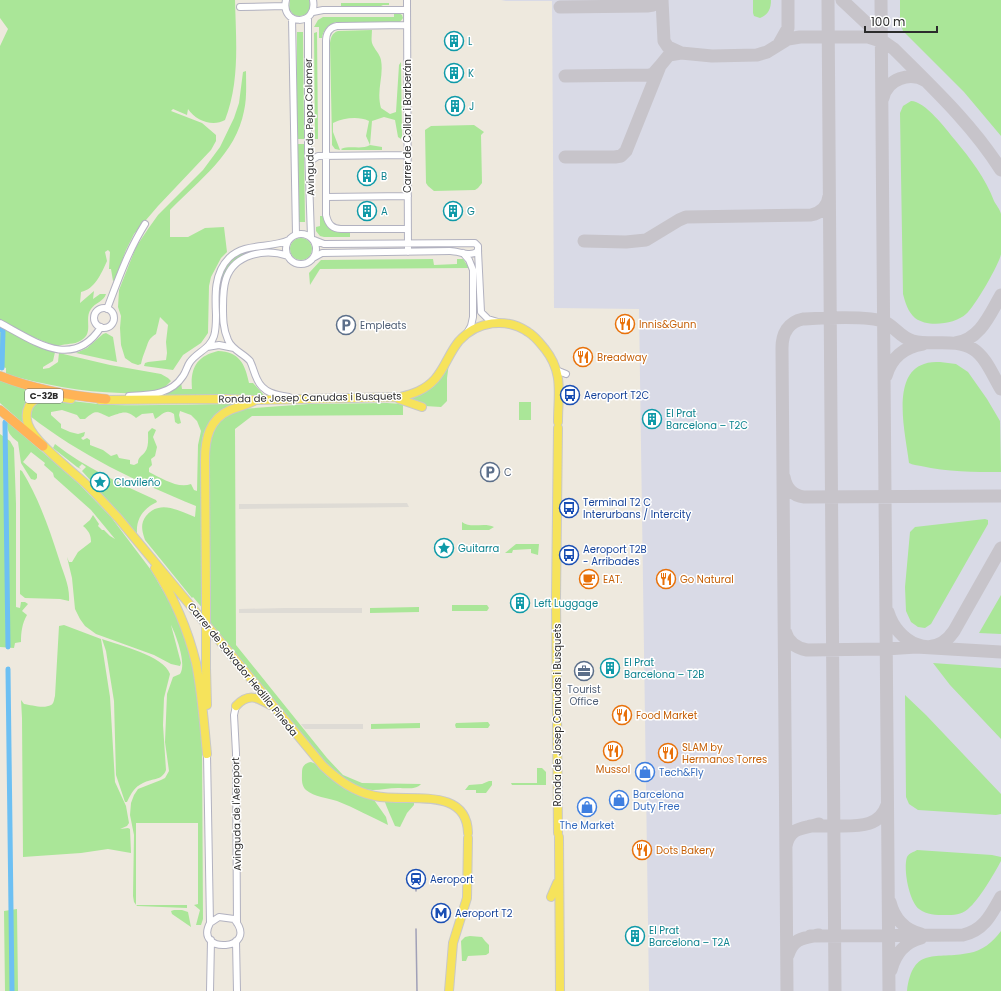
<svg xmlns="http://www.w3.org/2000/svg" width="1001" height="991" viewBox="0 0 1001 991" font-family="Poppins,sans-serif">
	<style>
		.airport { fill: #d9dae6 }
		.green { fill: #aae698; fill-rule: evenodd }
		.plaza { fill: #dedbd5 }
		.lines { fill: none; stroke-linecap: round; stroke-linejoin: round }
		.canal { stroke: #6dc0f3; stroke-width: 5 }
		.taxiway { stroke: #c7c4ca; stroke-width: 13 }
		.minor-casing { stroke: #b2b2c0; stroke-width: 8 }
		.major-casing { stroke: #c8c8c8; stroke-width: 10 }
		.highway-casing { stroke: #c8c8c8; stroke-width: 10 }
		.minor { stroke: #fff; stroke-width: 6 }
		.major { stroke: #f6e35b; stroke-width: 8 }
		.highway { stroke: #ffb357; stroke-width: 9 }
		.rail { stroke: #a0a0b7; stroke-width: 1.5 }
		.major-bridge-casing { stroke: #c8c8c8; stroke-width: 10; stroke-linecap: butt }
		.major-bridge { stroke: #f6e35b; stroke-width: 8 }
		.labels { text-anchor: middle; stroke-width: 3; stroke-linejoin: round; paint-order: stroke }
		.shield { fill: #fff; stroke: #6b6b6b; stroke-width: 1 }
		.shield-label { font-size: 9px; font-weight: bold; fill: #2c2c2c }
		.culture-label { font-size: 10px; fill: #0d838f; stroke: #fff; text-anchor: start }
		.street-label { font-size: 10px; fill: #2c2c2c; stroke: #fff }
		.food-label { font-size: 10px; fill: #c56008; stroke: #fff; text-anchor: start }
		.service-label { font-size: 10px; fill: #4e5e75; stroke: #fff; text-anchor: start }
		.transit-label { font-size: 10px; fill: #164399; stroke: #fff; text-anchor: start }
		.shop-label { font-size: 10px; fill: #366cbe; stroke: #fff; text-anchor: start }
	</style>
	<rect width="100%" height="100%" fill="#eee9de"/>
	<path class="airport" d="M 501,0 L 1001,0 L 1001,991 L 649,991 L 639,309 L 554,308 L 552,1 L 506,1 Z"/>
	<path class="green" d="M 0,0 L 235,0 C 236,40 240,82 225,120 C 213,127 196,121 188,109 L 187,115 L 173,109 L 171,111 L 202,123 L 216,135 L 216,141 L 211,150 L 158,206 L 134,234 L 126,250 L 115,280 L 113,281 L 111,269 L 109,269 L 110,252 L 108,250 L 105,252 L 107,261 C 101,274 95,289 81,292 L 80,303 L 94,291 L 93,299 L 100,294 L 106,294 C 104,301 95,303 91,309 C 83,320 96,334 78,342 C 71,345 63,343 57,347 L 31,336 L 0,320 L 0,46 L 8,29 L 0,18 Z
		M 290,0 L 309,0 C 313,11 305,19 294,15 L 289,9 Z
		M 753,0 L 771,0 C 771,9 768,15 760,18 L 754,16 L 753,13 Z
		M 900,0 L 1001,0 L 1001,136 L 964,92 L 903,31 L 900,23 Z
		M 341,3 L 389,3 L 389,5 L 383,5 L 379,7 L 341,7 Z
		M 399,13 L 402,15 L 403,18 L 400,22 L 336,22 C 328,25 323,30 322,38 L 319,38 L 319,27 L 314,27 L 318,20 L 323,17 L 394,17 L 394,14 Z
		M 372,30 C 372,34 371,39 372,43 C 374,49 380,54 381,60 C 384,77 376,90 381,108 L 390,114 L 396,112 L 399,65 L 401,62 L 402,136 L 401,139 L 398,137 L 395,120 L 384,117 L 372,121 L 370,145 L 382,147 L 382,150 L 342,150 L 341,149 C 350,145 362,150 370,145 L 366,136 L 369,121 C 358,116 344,118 333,123 L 333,132 L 340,150 L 335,149 L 332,145 L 332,140 L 330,43 C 331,37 332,33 338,31 Z
		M 297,32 L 303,32 L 304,139 L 297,139 Z
		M 317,32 L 318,139 L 315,139 L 314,33 Z
		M 246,71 C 246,84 247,98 244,111 C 236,154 199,180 170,210 L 170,237 L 188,237 L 205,228 L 224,227 L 227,252 L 221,258 L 211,277 L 209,286 L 208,333 L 201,343 L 183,355 L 173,370 L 144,366 L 145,363 L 148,362 L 166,360 L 167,353 L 166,342 L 168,325 L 160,317 L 156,334 C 147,340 149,342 145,351 C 143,356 142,359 141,364 L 138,365 L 132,363 L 125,358 L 121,345 L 120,328 L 121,316 L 118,307 L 119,290 L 136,247 L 148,229 L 158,215 L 203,170 L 220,147 L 234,118 L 239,103 L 243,72 Z
		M 911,101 C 925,101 946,129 955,140 C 970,158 986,179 994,201 C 996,205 1000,209 1001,214 C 1001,224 1001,245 1001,254 C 1000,263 974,308 966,314 C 955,324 928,328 915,318 C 908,312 905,302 903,294 L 900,113 L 903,106 Z
		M 474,125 L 484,132 L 481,135 L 482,183 L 478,188 L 475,190 L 434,191 L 428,186 L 426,183 L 425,130 L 431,126 Z
		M 297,144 L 304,144 L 305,222 L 298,222 Z
		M 320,216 L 323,216 C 326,231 337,232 350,232 L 350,237 L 324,237 L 320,236 L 316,231 L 316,227 L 320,226 Z
		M290 249a11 11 0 1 1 22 0a11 11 0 1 1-22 0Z
		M 272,247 L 272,250 L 262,250 L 226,272 L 221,320 L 218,320 C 218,296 215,262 244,252 C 252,248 263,248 272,247 Z
		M 433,259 L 434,265 L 457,264 L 457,259 L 463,259 L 469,268 L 320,269 L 310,285 L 309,273 L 321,260 Z
		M 2,328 L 36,345 L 55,352 L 53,361 L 43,367 L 43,369 L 49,368 L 58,362 L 59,353 L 110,365 L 161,374 L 168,378 L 171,381 L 166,386 L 166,388 C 152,394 136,394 121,393 C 82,392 44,385 6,374 L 6,368 L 0,366 L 0,333 Z
		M 106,333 L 113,337 L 117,362 L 76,353 L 87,348 L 103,334 Z
		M 218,351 C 239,352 245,363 249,383 L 253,383 L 264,395 L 164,396 L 181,382 L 182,389 L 192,389 C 190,368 197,356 218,351 Z
		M 940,362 L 956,364 L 968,372 L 987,399 L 1000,421 L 1001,472 C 974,472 947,472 921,466 C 917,465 913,465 909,463 C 906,436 890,375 924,364 C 929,362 935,362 940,362 Z
		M 449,363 L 447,378 L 447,401 L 441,407 L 425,406 L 410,399 L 423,393 Z
		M 0,378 L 30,390 L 33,393 L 34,396 L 23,417 L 24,424 L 0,403 Z
		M 43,399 C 67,399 90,404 113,405 C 153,406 193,404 233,404 C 216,411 206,423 202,440 L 204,610 L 193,597 L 192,598 L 145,540 C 142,531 140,524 146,516 C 160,499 179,511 195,517 L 196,506 C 137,482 80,455 30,416 L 34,404 ZM 62,410 L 77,415 L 80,419 L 85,419 C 97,409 96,412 109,417 C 121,413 126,409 136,418 L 142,414 L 153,413 L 155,419 C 162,415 166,408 174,414 L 175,422 L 178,424 L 181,423 L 179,415 L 180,411 L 191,415 L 197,421 L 201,431 L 198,445 L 197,491 L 194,490 L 191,484 C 178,489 161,478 149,472 L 149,468 L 152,465 L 151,459 L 155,456 L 157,447 L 153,437 L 156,430 L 152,428 L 148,432 C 148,438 149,447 145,452 C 141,457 138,457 138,463 L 134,465 L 130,464 L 130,460 L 119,458 L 117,454 L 111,456 L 103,450 L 90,445 L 90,440 L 87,438 L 83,440 L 81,438 L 84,436 L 85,432 L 78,434 L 70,432 L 61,428 L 61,424 L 51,415 L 51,412 Z
		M 519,402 L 531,402 L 531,420 L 519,420 Z
		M 387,403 L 403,404 L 403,415 L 252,416 L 235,429 L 236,645 L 327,758 L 343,775 L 362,783 L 421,784 C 416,790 405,788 398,788 C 389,788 381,790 373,790 C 354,790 338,775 326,763 L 211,625 L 209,469 L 209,443 L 213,432 L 221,418 L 241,409 L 309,404 Z
		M 7,421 L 79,484 L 111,517 L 151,570 L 173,608 L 182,627 L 195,674 L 202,744 L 203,919 L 201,925 L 196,925 L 200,910 L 194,905 L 198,904 L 198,823 L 136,823 L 136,905 L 187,905 L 187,908 L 137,906 L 134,902 L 133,896 L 134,835 L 130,815 L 131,803 L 134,795 L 138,789 L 161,780 L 165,778 L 169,771 L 165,742 L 167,694 L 173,677 L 180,674 C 187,664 176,635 171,625 L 181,663 L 180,666 L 171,664 L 154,655 L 96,634 L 85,626 L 80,619 L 75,609 L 72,578 L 67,557 L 69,562 L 72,562 L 78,552 L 91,542 C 91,535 89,531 83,526 L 90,520 L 93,515 L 99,524 L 98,526 L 102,530 L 104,530 L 110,536 L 115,539 L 91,510 L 54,477 L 53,473 L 44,465 L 45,463 L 31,452 L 23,462 L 37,474 L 37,478 L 35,480 L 31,479 L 21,463 L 18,442 C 10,436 7,432 7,421 Z
		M 0,434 L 10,441 L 14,448 L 16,504 L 16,607 L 20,608 L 21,602 L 25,602 L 28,604 L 22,611 L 27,615 C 22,624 21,632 21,642 L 15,643 L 14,648 L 0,647 Z
		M 55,444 C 86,468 121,484 156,500 L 157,502 C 144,508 136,518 137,533 L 136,534 L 101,494 L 100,491 L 82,471 L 86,467 L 82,464 L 79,467 L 81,469 L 77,467 L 53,448 Z
		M 20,470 L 22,471 C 39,499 49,528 59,559 C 63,573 70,585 69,601 L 60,599 L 25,598 L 20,594 Z
		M 985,519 L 988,520 L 988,524 L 931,624 L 925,628 L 918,627 L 911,622 L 906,611 L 905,587 L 910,532 L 915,527 Z
		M 462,522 C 471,529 484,522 494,527 L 489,530 L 462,530 Z
		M 516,544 L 539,544 L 538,555 L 531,553 L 531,549 L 513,550 L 512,553 L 505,553 Z
		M 1001,595 L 1001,634 L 979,633 Z
		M 452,605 L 487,605 L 489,608 L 487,611 L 452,611 Z
		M 419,607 L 419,612 L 370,613 L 370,608 Z
		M 64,625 L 101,639 L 110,697 L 115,782 L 126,806 L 129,823 L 127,826 L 120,829 L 128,828 L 130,829 L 131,853 L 108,849 L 81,853 L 23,857 L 22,718 L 21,700 L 24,704 C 31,705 44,709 51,705 C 54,704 54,699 55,696 L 59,626 Z
		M 102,639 C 119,645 164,656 170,674 L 164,698 L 163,725 L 166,770 C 162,781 152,778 143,783 C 134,787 131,794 127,802 L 125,802 L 116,775 L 114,701 L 106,651 Z
		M 933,663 L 1001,668 L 1001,739 L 950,685 Z
		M 905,695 L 926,715 L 1001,794 L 1001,814 L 996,815 L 918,810 L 909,804 L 906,797 Z
		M 488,722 L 490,725 L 488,728 L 456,728 L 455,725 L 456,723 Z
		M 420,723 L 420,728 L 371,729 L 371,724 Z
		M 311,762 L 316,764 L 327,776 L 345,789 L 374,800 L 386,817 L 388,825 C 371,817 355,808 337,801 C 328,798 314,797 306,790 C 301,785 302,779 302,772 C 302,766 305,763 311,762 Z
		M 537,768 L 542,768 L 546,772 L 546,785 L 512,785 L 511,783 L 537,783 Z
		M 489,781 L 492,781 L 492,785 L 486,793 L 476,793 L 476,790 L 465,790 L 469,785 L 482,784 Z
		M 387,801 L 414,802 L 414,805 L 407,813 L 400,827 L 395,826 C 393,821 386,806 385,802 Z
		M 917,850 L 992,855 L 1001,857 L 1001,861 C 994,874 979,900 968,909 C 961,915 954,915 945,915 C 936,915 927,915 919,909 C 909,901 903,869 907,857 C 909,853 914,852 917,850 Z
		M 17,909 L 18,991 L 5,991 L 4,911 Z
		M 174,910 L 182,910 L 188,912 L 191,927 L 172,914 L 171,911 Z
		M 1001,931 L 1001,991 L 907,991 C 913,945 936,960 969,953 C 982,951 993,942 1001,931 Z
		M 470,936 L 482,937 L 485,941 L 489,945 L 489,953 L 486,955 L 468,956 L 466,961 L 462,961 L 461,941 L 465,937 Z"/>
	<path class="plaza" d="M 407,503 L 409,507 L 239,509 L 239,504 Z
		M 284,608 L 362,608 L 362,613 L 239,613 L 239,609 Z
		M 301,724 L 363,724 L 363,729 L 305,729 Z"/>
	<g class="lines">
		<path class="canal" d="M 0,329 L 3,331 L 2,368
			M 5,422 L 8,647
			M 8,669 L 12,991"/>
		<path class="taxiway" d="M 662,0 L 664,41 L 668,47 L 681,53 L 712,56 L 757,55 L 767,52 L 788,39 L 800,37 L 868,37 L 884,42 L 894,49 C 932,87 972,124 1001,170
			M 828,0 L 835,991
			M 842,0 L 876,32 L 881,43
			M 881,0 L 889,991
			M 560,7 L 647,6 L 653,5 L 658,0
			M 779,44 L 788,28 L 788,0
			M 565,76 L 649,75 L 653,74 L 660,66
			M 883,98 C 887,79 910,71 926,81
			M 565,157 L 615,157 L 621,156 L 626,151 L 660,66 L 669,55 L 681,53
			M 584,241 L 626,242 L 646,240 L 679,220 L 686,217 L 811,215 C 821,213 828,206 829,196
			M 955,343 C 980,340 990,314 1001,295
			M 886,376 C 891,358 904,347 923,344
			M 784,477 C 786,488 793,496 804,497 L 1001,496
			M 888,612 C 897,642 933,662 954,631 L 1001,548
			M 785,631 C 788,642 796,648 807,650 L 886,649 L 916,647 L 1001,652
			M 810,826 C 821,826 832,826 842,826 C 861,826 880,826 887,805
			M 786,846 C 790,826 804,829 819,824
			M 890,902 C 894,918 905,930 921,934
			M 810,936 L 963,935 C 984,930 991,915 1001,897
			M 788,955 C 793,938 803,938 819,935
			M 891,970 C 895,955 905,942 921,938
			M 787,991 L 782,348 C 782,334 788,322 803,319 C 821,318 870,315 885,322 C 895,327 901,338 913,341 C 932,346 955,338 973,349 C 986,357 993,376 1001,389"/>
		<g class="minor-casing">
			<path id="minor" d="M 286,0 C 280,26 318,27 313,0
				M 407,0 L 408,252
				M 240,7 L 285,6
				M 313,12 L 323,10 L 407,10
				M 308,17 L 308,148 L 311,237
				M 292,18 L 296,235
				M 407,25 L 337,26 C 330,27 326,33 326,41 L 326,215 C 328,224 332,229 341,229 L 408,229
				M 309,162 L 318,156 L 408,155
				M 326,197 L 408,196
				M286 249a15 15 0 1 1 30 0a15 15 0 1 1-30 0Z
				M 314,240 L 324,244 L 475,243 L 478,246 L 478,251 L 481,312 L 488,319 L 498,322
				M 463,253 L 469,260 L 473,270 L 473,317 L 471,326 L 467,333
				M 288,256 C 265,248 234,254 226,279 C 223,288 223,298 223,307 C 223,318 223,329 228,340 C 232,350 243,353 250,361 C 253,367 254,373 257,379 C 263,393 276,395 289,397
				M 313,258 L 322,253 L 450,251 C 460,251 470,258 478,251
				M94 318a10 10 0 1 1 20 0a10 10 0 1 1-20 0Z
				M 107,309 C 118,280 128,251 145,224
				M 0,323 C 34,341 73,371 101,327
				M 207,347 L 219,345 L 234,348
				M 556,370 L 566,374
				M 129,396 C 149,395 171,395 183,376 C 186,372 187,366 190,362 C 197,352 210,349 214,336 C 216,330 216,322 216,315 C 215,295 214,273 229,258 C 245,242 270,249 289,240
				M 236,706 L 234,715 L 236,753 L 237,923
				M 207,754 L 210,923 C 193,955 261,951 234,919 L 219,917 L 210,923
				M 236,941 L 237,991
				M 210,991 L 211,940"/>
		</g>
		<g class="major-casing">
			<path id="major" d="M 71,399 C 57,397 38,391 29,406 C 26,412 26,418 28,424 C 34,442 72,471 87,485 C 98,496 108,507 119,519 L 323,766 C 338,780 354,792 375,796 C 407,803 467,785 468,833
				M 399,399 L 422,407
				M 100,400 L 225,399 L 256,400 L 400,397 C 413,394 425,390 435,379 C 445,368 449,353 459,341 C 477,321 506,317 528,332 C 535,336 540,343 545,349 C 564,373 558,394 558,422
				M 558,428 L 556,598 L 558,833
				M 155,568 C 173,596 188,630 196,663 C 202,693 204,724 207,754
				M 206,597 L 205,460 C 205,439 209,419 230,410 C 238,407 246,405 254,401
				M 206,668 L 207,705
				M 236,706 C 248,693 257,697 270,705
				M 559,837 L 560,991
				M 551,897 L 557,883
				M 449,991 L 453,943 L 467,898 L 468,838"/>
		</g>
		<g class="highway-casing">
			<path id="highway" d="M 0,376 C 33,389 70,396 106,399
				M 0,410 L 43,446"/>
		</g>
		<use href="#minor" class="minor"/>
		<use href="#major" class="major"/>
		<use href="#highway" class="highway"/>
		<path class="rail" d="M 416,891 L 416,886
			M 416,929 L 417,991"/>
		<g class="major-bridge-casing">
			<path id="major-bridge" d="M 206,597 L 206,668"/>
		</g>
		<use href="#major-bridge" class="major-bridge"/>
	</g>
	<defs>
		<g id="building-ring" transform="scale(1)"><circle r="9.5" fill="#fff" stroke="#0f9aa8" stroke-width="1.5"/><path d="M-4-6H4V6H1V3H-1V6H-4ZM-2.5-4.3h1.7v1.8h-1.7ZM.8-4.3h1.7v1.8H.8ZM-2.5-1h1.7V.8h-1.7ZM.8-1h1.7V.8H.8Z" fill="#0f9aa8"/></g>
		<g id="restaurant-ring" transform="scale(1)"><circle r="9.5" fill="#fff" stroke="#e8710a" stroke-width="1.5"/><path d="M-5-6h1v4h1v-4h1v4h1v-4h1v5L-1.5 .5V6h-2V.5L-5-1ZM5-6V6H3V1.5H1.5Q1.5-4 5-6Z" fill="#e8710a"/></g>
		<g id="parking-ring" transform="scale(1)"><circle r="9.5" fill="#fff" stroke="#5c6f8a" stroke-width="1.5"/><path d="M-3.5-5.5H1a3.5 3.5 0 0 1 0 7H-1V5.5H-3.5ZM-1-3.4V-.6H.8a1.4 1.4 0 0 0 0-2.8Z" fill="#5c6f8a"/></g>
		<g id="bus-ring" transform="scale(1)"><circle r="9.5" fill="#fff" stroke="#1a4fb4" stroke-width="1.5"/><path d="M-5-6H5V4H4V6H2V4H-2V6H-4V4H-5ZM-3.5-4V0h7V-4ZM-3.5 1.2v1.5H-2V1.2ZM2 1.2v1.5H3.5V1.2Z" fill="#1a4fb4"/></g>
		<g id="sight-ring" transform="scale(1)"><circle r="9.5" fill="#fff" stroke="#0f9aa8" stroke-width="1.5"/><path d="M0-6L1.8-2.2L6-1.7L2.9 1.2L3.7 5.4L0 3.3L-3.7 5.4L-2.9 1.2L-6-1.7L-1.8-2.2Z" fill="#0f9aa8"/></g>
		<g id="cafe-ring" transform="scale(1)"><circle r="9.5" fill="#fff" stroke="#e8710a" stroke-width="1.5"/><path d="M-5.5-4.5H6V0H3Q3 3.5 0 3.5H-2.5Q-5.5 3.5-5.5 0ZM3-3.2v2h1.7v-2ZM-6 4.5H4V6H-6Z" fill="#e8710a"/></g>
		<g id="office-ring" transform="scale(1)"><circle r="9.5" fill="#fff" stroke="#5c6f8a" stroke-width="1.5"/><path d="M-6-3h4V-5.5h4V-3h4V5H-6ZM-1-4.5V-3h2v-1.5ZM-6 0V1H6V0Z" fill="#5c6f8a"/></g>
		<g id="shop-ring" transform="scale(1)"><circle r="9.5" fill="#fff" stroke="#3f7fe0" stroke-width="1.5"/><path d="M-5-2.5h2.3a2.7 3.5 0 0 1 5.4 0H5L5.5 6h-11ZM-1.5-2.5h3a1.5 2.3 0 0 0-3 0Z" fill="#3f7fe0"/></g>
		<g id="station-ring" transform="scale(1)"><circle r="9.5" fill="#fff" stroke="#1a4fb4" stroke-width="1.5"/><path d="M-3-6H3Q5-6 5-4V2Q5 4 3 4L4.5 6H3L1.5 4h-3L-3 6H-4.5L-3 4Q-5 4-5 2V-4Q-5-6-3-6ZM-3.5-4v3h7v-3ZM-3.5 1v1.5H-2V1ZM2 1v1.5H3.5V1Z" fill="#1a4fb4"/></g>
		<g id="metro-ring" transform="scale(1)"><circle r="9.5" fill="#fff" stroke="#1a4fb4" stroke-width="1.5"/><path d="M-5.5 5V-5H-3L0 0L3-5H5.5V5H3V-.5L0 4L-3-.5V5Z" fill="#1a4fb4"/></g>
	</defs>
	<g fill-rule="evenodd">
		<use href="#building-ring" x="454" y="41"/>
		<use href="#building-ring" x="454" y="73"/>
		<use href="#building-ring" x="455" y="106"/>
		<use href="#building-ring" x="367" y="176"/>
		<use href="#building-ring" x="367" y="211"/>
		<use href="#building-ring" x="453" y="211"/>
		<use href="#restaurant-ring" x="625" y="324"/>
		<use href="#parking-ring" x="346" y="325"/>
		<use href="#restaurant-ring" x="583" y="357"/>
		<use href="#bus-ring" x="570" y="395"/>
		<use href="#building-ring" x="652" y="419"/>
		<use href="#parking-ring" x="490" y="472"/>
		<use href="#sight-ring" x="100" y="482"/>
		<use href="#bus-ring" x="569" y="508"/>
		<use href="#sight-ring" x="444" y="548"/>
		<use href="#bus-ring" x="569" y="555"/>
		<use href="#cafe-ring" x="589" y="579"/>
		<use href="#restaurant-ring" x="666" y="579"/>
		<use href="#building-ring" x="520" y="603"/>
		<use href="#building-ring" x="610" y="668"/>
		<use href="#office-ring" x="584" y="671"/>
		<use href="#restaurant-ring" x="622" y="715"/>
		<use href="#restaurant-ring" x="613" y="751"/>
		<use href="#restaurant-ring" x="668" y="753"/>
		<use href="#shop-ring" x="645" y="772"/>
		<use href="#shop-ring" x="619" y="800"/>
		<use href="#shop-ring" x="587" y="807"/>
		<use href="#restaurant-ring" x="642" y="850"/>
		<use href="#station-ring" x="416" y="879"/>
		<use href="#metro-ring" x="441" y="913"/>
		<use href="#building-ring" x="635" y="936"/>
	</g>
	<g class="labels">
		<rect class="shield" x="25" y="389" width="38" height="14" rx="3"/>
		<g class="shield-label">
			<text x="44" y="399">C-32B</text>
		</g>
		<g class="culture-label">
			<text x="468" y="45">L</text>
			<text x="468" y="77">K</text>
			<text x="469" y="110">J</text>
			<text x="381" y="180">B</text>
			<text x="381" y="215">A</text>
			<text x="467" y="215">G</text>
			<text x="666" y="417">El Prat<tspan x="666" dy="12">Barcelona – T2C</tspan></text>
			<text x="114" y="486">Clavileño</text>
			<text x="458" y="552">Guitarra</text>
			<text x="534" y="607">Left Luggage</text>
			<text x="624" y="666">El Prat<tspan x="624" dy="12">Barcelona – T2B</tspan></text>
			<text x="649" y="934">El Prat<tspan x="649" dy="12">Barcelona – T2A</tspan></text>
		</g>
		<g class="street-label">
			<text transform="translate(407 126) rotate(-90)" y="4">Carrer de Collar i Barberán</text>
			<text transform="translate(309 127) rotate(-91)" y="4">Avinguda de Pepa Colomer</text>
			<text transform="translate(310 397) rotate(-1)" y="4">Ronda de Josep Canudas i Busquets</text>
			<text transform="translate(243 669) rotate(51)" y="4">Carrer de Salvador Hedilla Pineda</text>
			<text transform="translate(557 715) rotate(-90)" y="4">Ronda de Josep Canudas i Busquets</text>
			<text transform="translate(236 814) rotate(-91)" y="4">Avinguda de l'Aeroport</text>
		</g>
		<g class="food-label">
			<text x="639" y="328">Innis&amp;Gunn</text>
			<text x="597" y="361">Breadway</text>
			<text x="603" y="583">EAT.</text>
			<text x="680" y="583">Go Natural</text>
			<text x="636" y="719">Food Market</text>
			<text x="682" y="751">SLAM by<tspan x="682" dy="12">Hermanos Torres</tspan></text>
			<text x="613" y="773" text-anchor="middle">Mussol</text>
			<text x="656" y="854">Dots Bakery</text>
		</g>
		<g class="service-label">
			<text x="360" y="329">Empleats</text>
			<text x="504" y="476">C</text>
			<text x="584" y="693" text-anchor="middle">Tourist<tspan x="584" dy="12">Office</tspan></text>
		</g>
		<g class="transit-label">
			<text x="584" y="399">Aeroport T2C</text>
			<text x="583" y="506">Terminal T2 C<tspan x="583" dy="12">Interurbans / Intercity</tspan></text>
			<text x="583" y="553">Aeroport T2B<tspan x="583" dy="12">- Arribades</tspan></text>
			<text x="430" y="883">Aeroport</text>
			<text x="455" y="917">Aeroport T2</text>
		</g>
		<g class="shop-label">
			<text x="659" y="776">Tech&amp;Fly</text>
			<text x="633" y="798">Barcelona<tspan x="633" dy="12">Duty Free</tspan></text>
			<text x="587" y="829" text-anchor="middle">The Market</text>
		</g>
	</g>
	<path d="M865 26v6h72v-6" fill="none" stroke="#2c2c2c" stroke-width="2"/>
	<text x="871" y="26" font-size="12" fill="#2c2c2c" stroke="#ffffff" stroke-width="3" paint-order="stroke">100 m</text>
</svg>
